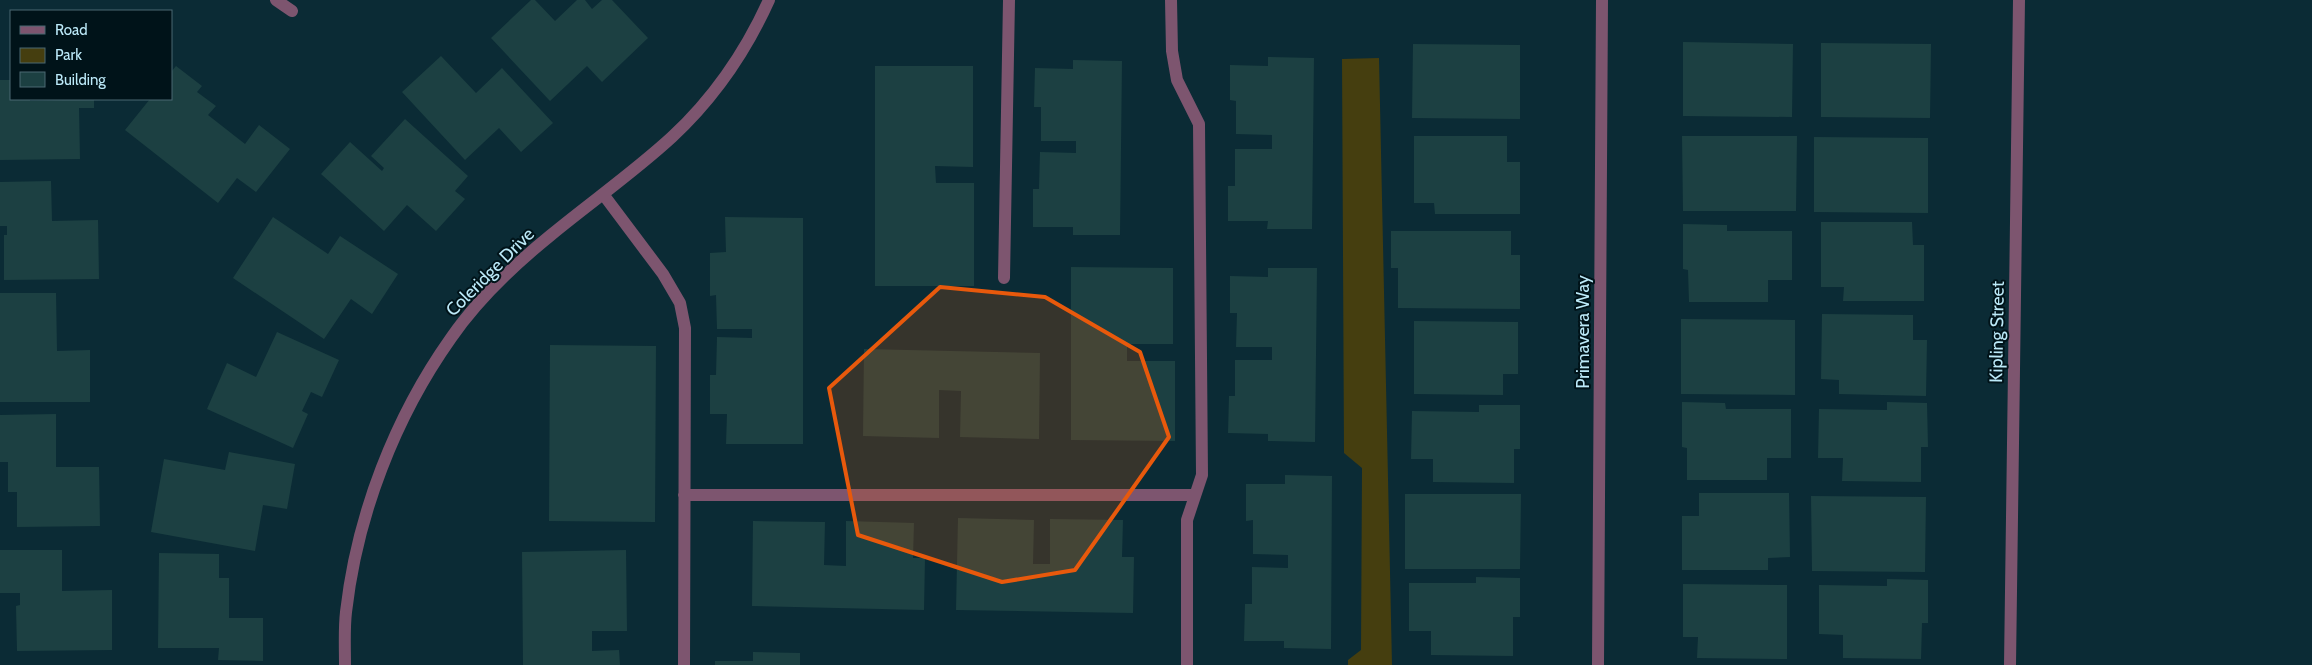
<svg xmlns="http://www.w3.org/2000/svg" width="2312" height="665" viewBox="0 0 2312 665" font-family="Cabin,sans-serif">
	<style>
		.green { fill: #453e0f }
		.building { fill: #1c4042 }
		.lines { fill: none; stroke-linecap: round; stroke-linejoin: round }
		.minor { stroke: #7d556f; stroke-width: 12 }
		.marked { fill: #e8590c; fill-opacity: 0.2; stroke: #e8590c; stroke-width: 4; stroke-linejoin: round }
		.labels { text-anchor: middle; stroke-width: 4; stroke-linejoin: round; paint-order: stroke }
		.street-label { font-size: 18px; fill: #bceaf9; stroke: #001319 }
	</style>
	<rect width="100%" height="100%" fill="#0b2b35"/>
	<path class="green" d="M 1379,58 L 1392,665 L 1348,665 L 1348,660 L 1361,650 L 1362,468 L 1344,453 L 1342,59 Z"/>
	<path class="building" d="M 531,0 L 535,0 L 555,21 L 577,0 L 585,0 L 592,9 L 602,0 L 612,0 L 648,38 L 602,82 L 587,66 L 550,101 L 491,38 Z
		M 1683,42 L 1793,44 L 1792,117 L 1683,116 Z
		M 1821,43 L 1931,44 L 1930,118 L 1821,117 Z
		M 1413,44 L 1520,45 L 1520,119 L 1412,118 Z
		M 441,56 L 476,93 L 502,68 L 553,123 L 521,152 L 499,128 L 465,160 L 402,92 Z
		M 1268,57 L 1314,58 L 1312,229 L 1267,229 L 1268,221 L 1228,221 L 1228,186 L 1235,186 L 1235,149 L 1272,149 L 1272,135 L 1236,134 L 1236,101 L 1230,100 L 1230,65 L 1268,66 Z
		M 1073,60 L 1122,61 L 1120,235 L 1073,235 L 1073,227 L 1033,227 L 1033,189 L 1039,189 L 1040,152 L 1076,153 L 1076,141 L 1041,141 L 1041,107 L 1034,107 L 1035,68 L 1073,69 Z
		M 176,66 L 202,86 L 197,92 L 216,106 L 208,115 L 245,144 L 259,125 L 290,149 L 256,192 L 237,178 L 218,203 L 125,130 L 150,99 L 171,99 L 171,72 Z
		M 875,66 L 973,66 L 973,167 L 935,166 L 936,183 L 974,183 L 974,286 L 875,286 Z
		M 0,80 L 11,80 L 11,99 L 30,99 L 30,101 L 94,99 L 94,108 L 79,108 L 80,159 L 0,160 Z
		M 405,119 L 468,176 L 455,191 L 465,199 L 436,231 L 407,205 L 384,231 L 321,174 L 350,142 L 382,171 L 384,168 L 371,156 Z
		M 1414,136 L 1507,136 L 1507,162 L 1520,162 L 1520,214 L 1435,214 L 1434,203 L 1414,203 Z
		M 1682,136 L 1797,136 L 1796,211 L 1683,211 Z
		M 1814,137 L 1928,138 L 1928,213 L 1814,212 Z
		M 51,181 L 52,221 L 98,220 L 99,279 L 4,280 L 4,235 L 7,235 L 7,226 L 0,226 L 0,182 Z
		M 273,217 L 328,254 L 340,236 L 398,274 L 372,314 L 351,299 L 324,339 L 233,278 Z
		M 725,217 L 803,218 L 803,444 L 726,444 L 727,414 L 710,414 L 710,375 L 716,375 L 717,337 L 752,338 L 752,329 L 717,329 L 716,295 L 710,296 L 710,253 L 726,252 Z
		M 1821,222 L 1912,222 L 1913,245 L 1924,245 L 1924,301 L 1843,301 L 1844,287 L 1821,287 Z
		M 1683,224 L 1727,225 L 1727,231 L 1792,231 L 1792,280 L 1768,280 L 1768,302 L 1689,302 L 1688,270 L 1683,269 Z
		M 1391,231 L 1511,231 L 1511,255 L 1520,255 L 1520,309 L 1398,308 L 1398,268 L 1391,268 Z
		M 1071,267 L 1173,268 L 1173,344 L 1127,344 L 1127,361 L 1175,361 L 1175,441 L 1071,440 Z
		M 1268,268 L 1317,268 L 1315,442 L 1268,441 L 1268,434 L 1228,433 L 1229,396 L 1235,396 L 1235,360 L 1272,360 L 1272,347 L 1236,347 L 1237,313 L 1230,313 L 1230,276 L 1268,277 Z
		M 0,293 L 56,293 L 57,351 L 90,350 L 90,402 L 0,402 Z
		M 1822,314 L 1913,315 L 1913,340 L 1927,340 L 1926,396 L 1839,394 L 1839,380 L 1821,379 Z
		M 1681,319 L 1795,320 L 1795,395 L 1681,394 Z
		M 1414,321 L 1518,322 L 1518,374 L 1503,374 L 1503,395 L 1414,394 Z
		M 277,332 L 339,360 L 322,397 L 311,392 L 302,411 L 308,414 L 293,448 L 207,409 L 227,363 L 256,377 Z
		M 550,345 L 656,346 L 655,522 L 549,521 Z
		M 864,349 L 1040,353 L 1039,439 L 960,437 L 961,391 L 939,390 L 939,438 L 863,436 Z
		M 1682,402 L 1725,403 L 1726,409 L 1791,409 L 1791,458 L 1767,458 L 1767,480 L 1687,480 L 1687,448 L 1682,447 Z
		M 1887,402 L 1927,403 L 1928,447 L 1921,447 L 1921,482 L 1842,481 L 1843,458 L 1818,458 L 1819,409 L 1887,410 Z
		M 1479,405 L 1520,405 L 1520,449 L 1514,449 L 1514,483 L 1433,482 L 1433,459 L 1411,459 L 1412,411 L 1479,412 Z
		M 56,414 L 56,467 L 99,467 L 100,526 L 17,527 L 17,492 L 8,492 L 8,462 L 0,462 L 0,415 Z
		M 229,452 L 295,464 L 287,509 L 263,505 L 255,551 L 151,532 L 164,459 L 225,470 Z
		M 1285,475 L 1332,476 L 1331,649 L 1284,648 L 1284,641 L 1244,641 L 1245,604 L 1252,604 L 1252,567 L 1288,568 L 1288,555 L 1253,554 L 1253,520 L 1246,521 L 1246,484 L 1285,484 Z
		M 1699,493 L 1789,493 L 1790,557 L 1768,558 L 1768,570 L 1682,570 L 1682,516 L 1699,516 Z
		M 1405,494 L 1521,494 L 1520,569 L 1405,569 Z
		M 1811,496 L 1926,497 L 1925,572 L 1812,571 Z
		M 958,518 L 1034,520 L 1033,564 L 1050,564 L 1050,519 L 1123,520 L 1122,557 L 1134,557 L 1133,613 L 956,610 Z
		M 753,521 L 825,522 L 824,565 L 846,566 L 846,521 L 914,523 L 913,558 L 925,558 L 924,610 L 752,606 Z
		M 0,550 L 62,550 L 62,591 L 112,590 L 112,650 L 17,651 L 16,606 L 20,605 L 20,593 L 0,593 Z
		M 626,550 L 627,631 L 592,631 L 592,651 L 619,650 L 620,665 L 523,665 L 522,552 Z
		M 159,553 L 219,554 L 219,578 L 229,578 L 229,618 L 263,618 L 263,661 L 218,660 L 219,648 L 158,648 Z
		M 1476,577 L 1520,578 L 1520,617 L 1513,617 L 1513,656 L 1431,655 L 1431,631 L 1409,631 L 1409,583 L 1476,583 Z
		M 1887,579 L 1928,580 L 1928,623 L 1922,623 L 1921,659 L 1843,658 L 1843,635 L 1819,634 L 1819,585 L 1887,586 Z
		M 1683,584 L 1787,585 L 1787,659 L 1697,658 L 1698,637 L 1683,637 Z
		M 753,652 L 800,653 L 800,665 L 715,665 L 715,661 L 753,661 Z"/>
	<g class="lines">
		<path class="minor" d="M 276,0 L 292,11
			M 1171,0 L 1172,51 L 1177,80 L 1199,124 L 1202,475 L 1187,520 L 1187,665
			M 603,194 L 663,274 L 680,303 L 685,328 L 684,665
			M 1004,278 L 1009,0
			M 684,495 L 1195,495
			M 345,665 C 345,647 344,629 346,612 C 357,515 395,417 451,338 C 478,299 514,265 551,235 C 591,202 634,172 672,137 C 714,98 746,51 769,0
			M 1598,665 L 1602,0
			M 2010,665 L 2019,0"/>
	</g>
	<path class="marked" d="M 940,287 L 1045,297 L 1140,352 L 1169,437 L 1075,570 L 1002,582 L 858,535 L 829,388 Z"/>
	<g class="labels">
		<g class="street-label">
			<text transform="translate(490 272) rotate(-45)" y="6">Coleridge Drive</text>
			<text transform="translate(1583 332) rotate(-90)" y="6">Primavera Way</text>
			<text transform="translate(1997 332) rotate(-89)" y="6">Kipling Street</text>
		</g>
	</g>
	<rect x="10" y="10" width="162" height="90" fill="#001319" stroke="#4b6973"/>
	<rect x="20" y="26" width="25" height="8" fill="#7d556f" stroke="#4b6973"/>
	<text x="55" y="35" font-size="15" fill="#bceaf9">Road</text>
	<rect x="20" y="48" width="25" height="15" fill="#453e0f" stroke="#4b6973"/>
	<text x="55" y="60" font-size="15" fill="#bceaf9">Park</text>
	<rect x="20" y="72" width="25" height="15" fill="#1c4042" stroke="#4b6973"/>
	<text x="55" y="85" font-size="15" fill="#bceaf9">Building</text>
</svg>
